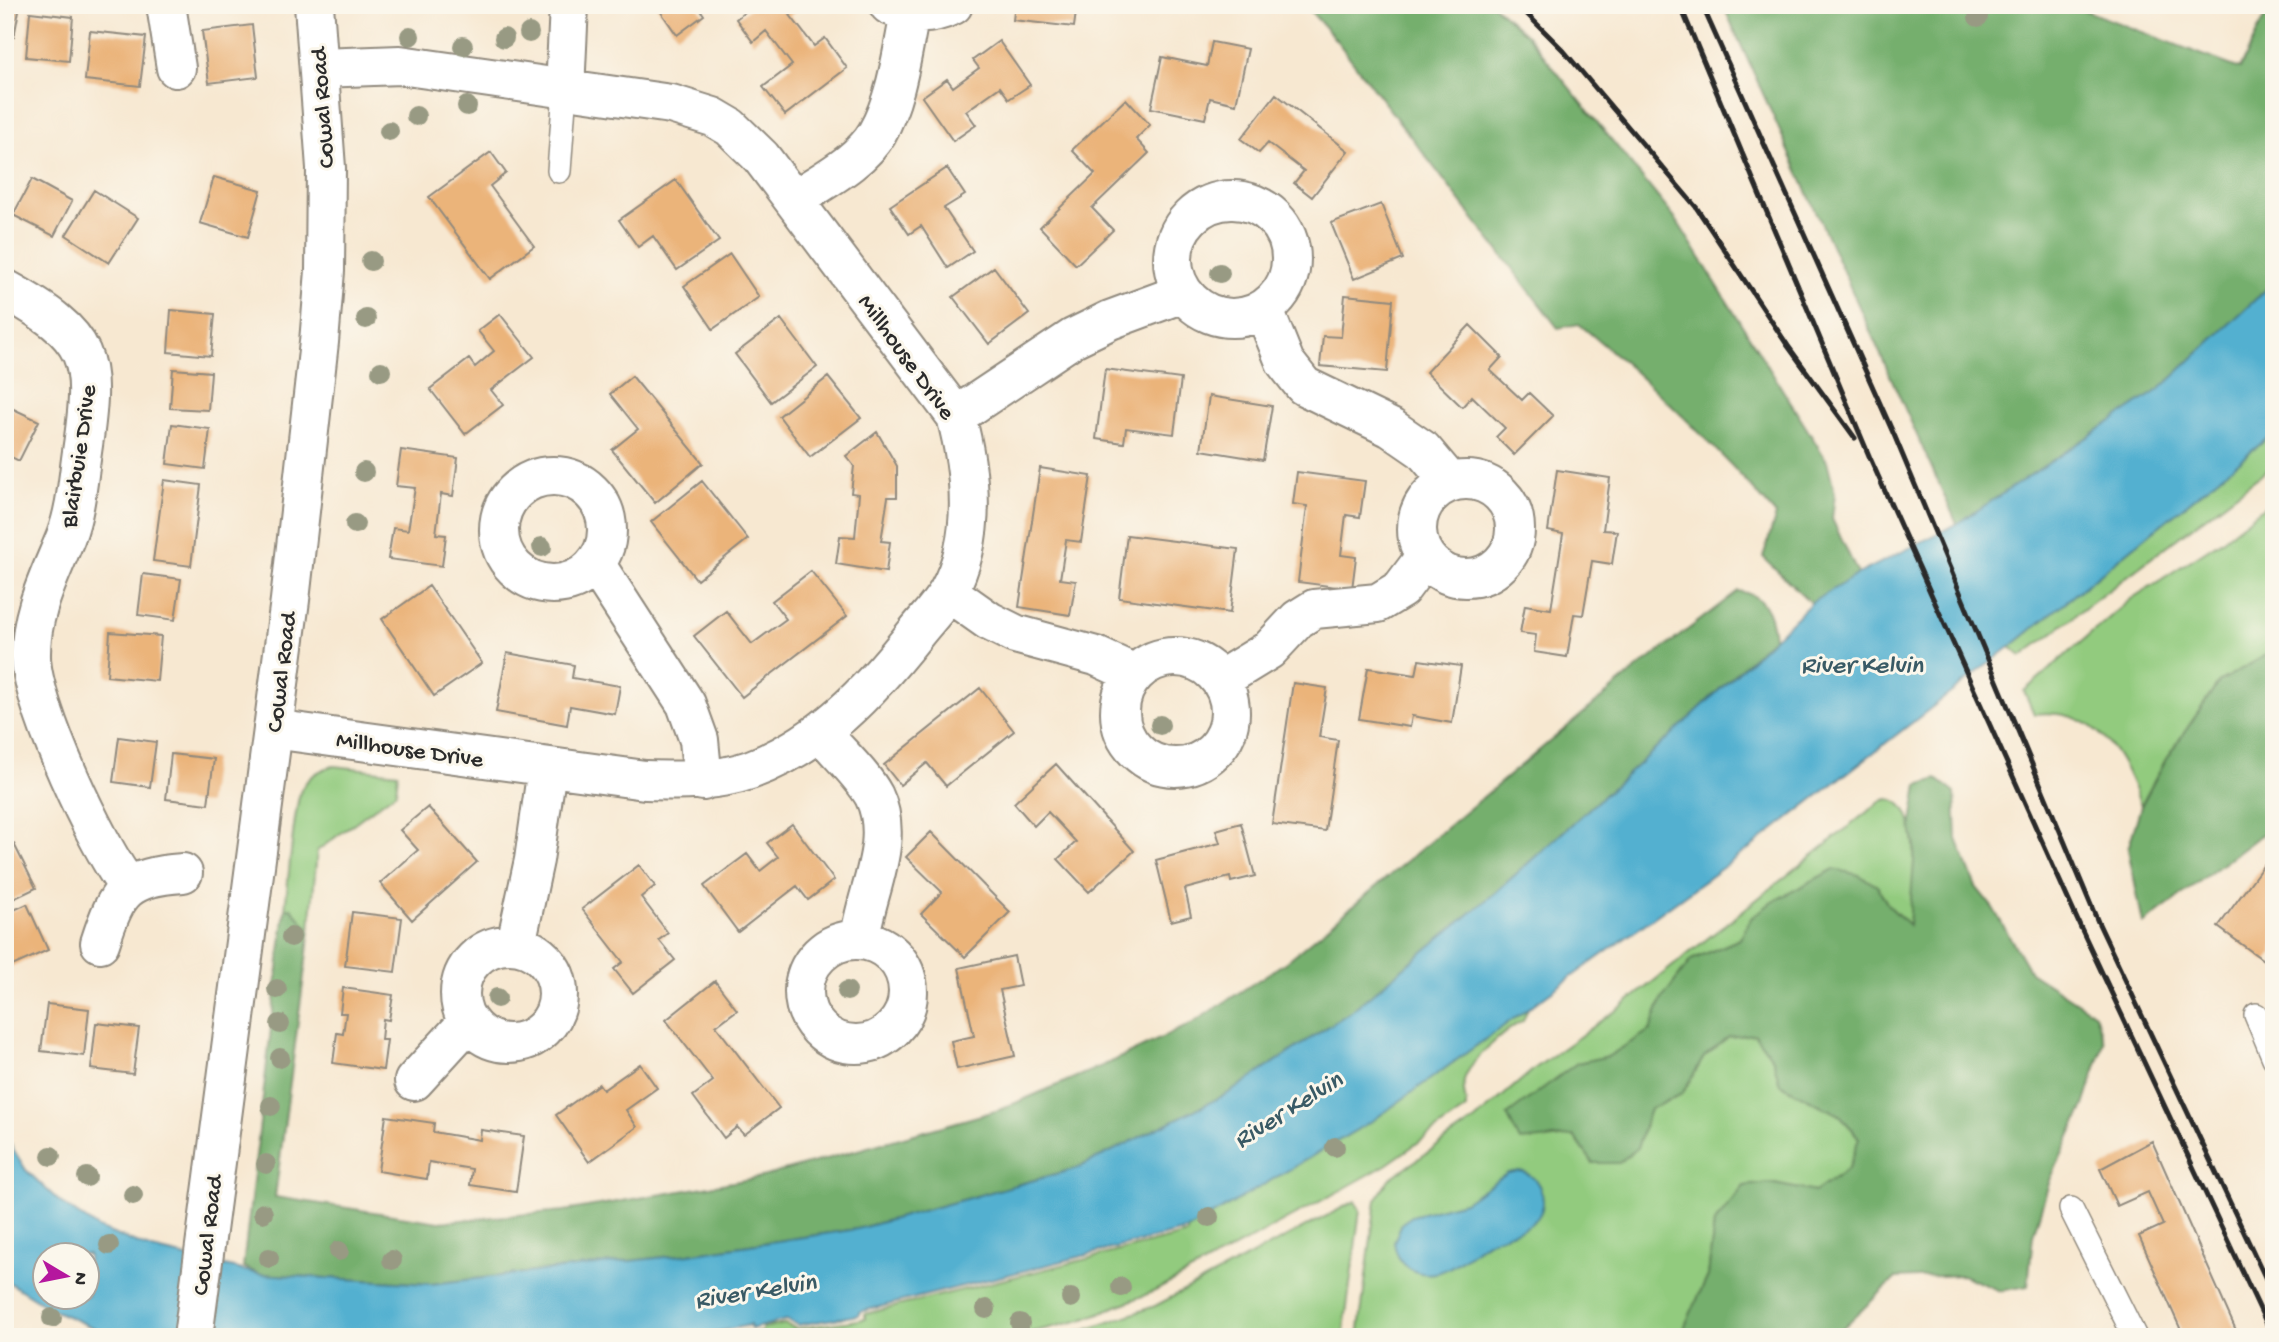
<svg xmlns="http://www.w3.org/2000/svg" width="2279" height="1342" viewBox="0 0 2279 1342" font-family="'Gochi Hand',sans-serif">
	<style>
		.green { fill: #92cb7e; stroke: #5e7b54; stroke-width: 2 }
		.forest { fill: #75af6d; stroke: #506d4c; stroke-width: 2 }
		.water { fill: #52b0d0; stroke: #3e6e7e; stroke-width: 2; fill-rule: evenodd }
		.building { fill: #ebb47a }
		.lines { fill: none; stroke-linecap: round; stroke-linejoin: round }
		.service-casing { stroke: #918a7e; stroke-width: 26 }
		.minor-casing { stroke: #918a7e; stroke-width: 42 }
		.tertiary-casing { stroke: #918a7e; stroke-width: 42 }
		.service { stroke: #fff; stroke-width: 23 }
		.minor { stroke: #fff; stroke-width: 38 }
		.tertiary { stroke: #fff; stroke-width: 38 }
		.rail { stroke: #2b2b2b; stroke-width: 5 }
		.tree { fill: #989a83 }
		.labels { text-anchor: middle; stroke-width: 6; stroke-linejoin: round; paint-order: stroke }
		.street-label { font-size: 24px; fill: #2b2b2b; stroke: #fbf7ec }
		.water-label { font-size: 26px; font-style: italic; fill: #395a65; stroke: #fbf7ec }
	</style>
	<rect width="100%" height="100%" fill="#fbf7ec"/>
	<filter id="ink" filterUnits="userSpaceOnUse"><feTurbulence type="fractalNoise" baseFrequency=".0143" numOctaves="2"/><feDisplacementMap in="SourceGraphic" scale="14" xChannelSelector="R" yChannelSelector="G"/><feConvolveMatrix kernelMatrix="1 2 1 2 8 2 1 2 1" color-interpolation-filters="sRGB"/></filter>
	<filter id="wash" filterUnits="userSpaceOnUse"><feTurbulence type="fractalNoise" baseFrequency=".00686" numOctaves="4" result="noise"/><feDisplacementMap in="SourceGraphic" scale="28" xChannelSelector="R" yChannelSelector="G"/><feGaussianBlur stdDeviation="1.57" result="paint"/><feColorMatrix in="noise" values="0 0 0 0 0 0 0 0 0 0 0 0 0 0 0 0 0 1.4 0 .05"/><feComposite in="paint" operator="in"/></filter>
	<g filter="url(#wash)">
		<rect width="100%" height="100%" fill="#f7e8d1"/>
		<path class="green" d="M 2274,433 L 2274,465 L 2022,656 L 2010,647 Z
			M 2274,499 L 2274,651 L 2220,681 L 2166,759 L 2141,806 C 2122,756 2098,706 2034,714 L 2024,691 L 2131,599 L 2222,540 Z
			M 334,766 L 398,773 L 396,792 L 317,851 L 310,930 L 291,908 L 285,909 C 288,887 294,802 302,788 C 309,776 321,769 334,766 Z
			M 1888,799 C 1928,802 1911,898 1909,926 L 1888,905 L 1877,886 L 1751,918 L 1740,939 L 1691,960 L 1662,999 L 1651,1030 L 1609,1056 L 1577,1063 L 1547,1140 L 1574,1136 L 1593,1163 L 1637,1148 L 1650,1109 L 1682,1094 L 1704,1057 L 1729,1037 L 1754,1034 L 1773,1059 L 1780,1084 L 1841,1116 L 1859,1138 L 1849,1168 L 1815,1192 L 1769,1183 L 1714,1223 L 1708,1276 L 1683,1330 L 1677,1337 L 1567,1337 L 1521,1332 L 1506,1337 L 1358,1337 L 1376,1200 L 1389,1179 L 1475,1120 L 1534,1069 L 1621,1007 L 1881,801 Z
			M 1528,1008 L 1523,1021 C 1506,1029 1468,1062 1464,1081 C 1462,1091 1467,1100 1466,1109 L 1386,1165 L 1345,1188 L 1155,1291 L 1082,1320 L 1012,1337 L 716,1337 L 747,1331 L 748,1334 L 762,1332 L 762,1328 L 785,1324 L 797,1329 L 865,1319 L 865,1314 L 1187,1234 L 1187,1230 L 1375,1119 Z
			M 1355,1201 L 1360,1210 L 1343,1337 L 1066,1337 L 1155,1306 Z"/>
		<path class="forest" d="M 1305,5 L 1493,5 L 1527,35 L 1677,221 L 1827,461 L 1835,493 L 1832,519 L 1858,574 L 1811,603 L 1763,557 L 1776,515 C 1715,444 1652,384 1579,324 L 1558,328 L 1336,40 Z
			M 1723,5 L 2071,5 L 2240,69 L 2270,5 L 2274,5 L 2274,282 L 2160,389 L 1957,524 Z
			M 1738,591 C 1765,595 1771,612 1774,637 L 1677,730 L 1496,892 L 1350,1012 L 1229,1093 L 1078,1168 L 857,1229 L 682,1255 L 431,1284 L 259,1274 L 243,1267 L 285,909 L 291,908 L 310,930 L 275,1197 L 439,1222 L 564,1211 L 762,1177 L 999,1110 L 1109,1063 L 1191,1024 L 1286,962 L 1634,671 Z
			M 2274,651 L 2274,825 L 2143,924 L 2128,849 L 2141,806 L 2166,759 L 2220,681 Z
			M 1937,779 L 1955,793 L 1957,839 L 1976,887 L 1993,908 L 2030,972 L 2095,1014 L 2104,1042 L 2084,1106 L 2050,1180 L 2033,1235 L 2028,1286 L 2000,1291 L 1962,1275 L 1896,1278 L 1833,1337 L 1677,1337 L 1683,1330 L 1708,1276 L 1714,1223 L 1744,1186 L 1769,1183 L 1815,1192 L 1849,1168 L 1859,1138 L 1841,1116 L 1780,1084 L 1773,1059 L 1754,1034 L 1729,1037 L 1704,1057 L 1682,1094 L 1650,1109 L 1637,1148 L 1619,1163 L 1593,1163 L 1574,1136 L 1520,1141 L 1507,1115 L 1577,1063 L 1609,1056 L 1650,1030 L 1662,999 L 1691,960 L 1740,939 L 1751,918 L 1772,902 L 1834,869 L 1859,875 L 1877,886 L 1888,905 L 1909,925 L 1915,847 L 1911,828 L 1918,785 Z"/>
		<path class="water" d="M 2274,282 L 2274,433 L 2010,647 L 1754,845 L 1375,1119 L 1187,1230 L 859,1312 L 859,1315 L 798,1325 L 786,1320 L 751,1329 L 750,1325 L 693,1337 L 115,1337 L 53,1310 L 5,1280 L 5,1136 L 26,1170 L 60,1202 L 98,1228 L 152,1249 L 259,1274 L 431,1284 L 682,1255 L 857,1229 L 1078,1168 L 1229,1093 L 1350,1012 L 1496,892 L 1677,730 L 1811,603 L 1858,574 L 1957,524 L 2160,389 ZM 46,1254 L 88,1254 L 88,1296 L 46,1296 Z
			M 1519,1171 C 1539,1174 1550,1200 1538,1217 C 1528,1231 1505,1233 1491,1240 C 1467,1253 1443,1283 1414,1271 C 1401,1266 1396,1255 1394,1242 L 1402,1223 L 1412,1216 L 1464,1202 L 1508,1173 Z"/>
		<g id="blocks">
			<path class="building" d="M 5,5 L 20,5 L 14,37 L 5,35 Z
				M 656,5 L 697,5 L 704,15 L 677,35 Z
				M 754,5 L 799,5 L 801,8 L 790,15 L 814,46 L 825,38 L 847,68 L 785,115 L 763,87 L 792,65 L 766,31 L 753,42 L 736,19 Z
				M 1015,5 L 1077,5 L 1074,27 L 1013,20 Z
				M 30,12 L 73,17 L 69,61 L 26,57 Z
				M 252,25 L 258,77 L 209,83 L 202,31 Z
				M 90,31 L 146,37 L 140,86 L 85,80 Z
				M 999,41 L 1030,85 L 1009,99 L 1000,87 L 966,111 L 976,125 L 953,141 L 922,97 L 947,79 L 953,87 L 979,68 L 973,60 Z
				M 1212,42 L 1248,49 L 1236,104 L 1210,98 L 1205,119 L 1151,108 L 1162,57 L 1207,66 Z
				M 1276,94 L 1348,151 L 1312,197 L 1294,183 L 1304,171 L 1268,143 L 1259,153 L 1241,139 Z
				M 1126,99 L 1150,125 L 1136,139 L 1149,153 L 1092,208 L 1113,230 L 1076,265 L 1040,227 L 1095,174 L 1072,150 Z
				M 491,152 L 506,173 L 490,186 L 534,246 L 490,279 L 429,197 Z
				M 947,168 L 965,195 L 944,208 L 973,251 L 948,268 L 921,226 L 909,234 L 890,206 Z
				M 214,177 L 261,190 L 248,237 L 200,223 Z
				M 32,179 L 72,201 L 54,236 L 13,215 Z
				M 676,180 L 719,241 L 677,270 L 653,236 L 638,247 L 619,220 Z
				M 94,190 L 138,218 L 109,263 L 66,235 Z
				M 1381,204 L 1403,259 L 1354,279 L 1331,223 Z
				M 730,254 L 759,297 L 713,329 L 684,286 Z
				M 994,267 L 1029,314 L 989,344 L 953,297 Z
				M 1345,295 L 1393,300 L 1387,372 L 1320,366 L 1323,336 L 1341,337 Z
				M 171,310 L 215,314 L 211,356 L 168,352 Z
				M 500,314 L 534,357 L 491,390 L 503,405 L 465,434 L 430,389 L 469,359 L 475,367 L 494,351 L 478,331 Z
				M 781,319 L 817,367 L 771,402 L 735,354 Z
				M 1470,325 L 1502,357 L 1490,370 L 1522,400 L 1529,393 L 1553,416 L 1514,455 L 1496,437 L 1505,428 L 1472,396 L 1462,407 L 1426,372 Z
				M 173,369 L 211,372 L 208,410 L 170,408 Z
				M 1105,369 L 1181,379 L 1174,434 L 1126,428 L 1124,443 L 1096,439 Z
				M 632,376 L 703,463 L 655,503 L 612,450 L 638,429 L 610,394 Z
				M 828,377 L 861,418 L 810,457 L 779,416 Z
				M 1209,396 L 1272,406 L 1263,460 L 1201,450 Z
				M 5,405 L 39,421 L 19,461 L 5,454 Z
				M 172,424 L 210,429 L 205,469 L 167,464 Z
				M 877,432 L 897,466 L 897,497 L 888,497 L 881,541 L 890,542 L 886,572 L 836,564 L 840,536 L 855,537 L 859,494 L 851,493 L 854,466 L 846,456 Z
				M 401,450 L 458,458 L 453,496 L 441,494 L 436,534 L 446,535 L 442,566 L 388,559 L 393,528 L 408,530 L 415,488 L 396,486 Z
				M 1040,468 L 1091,476 L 1081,542 L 1066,540 L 1060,579 L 1076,581 L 1070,615 L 1019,607 Z
				M 1557,470 L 1610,478 L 1603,530 L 1617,531 L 1612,564 L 1592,561 L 1583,615 L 1574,614 L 1567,657 L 1534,652 L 1536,635 L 1520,633 L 1525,605 L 1551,609 L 1563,534 L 1548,531 Z
				M 1297,472 L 1365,481 L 1360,517 L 1346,515 L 1341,555 L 1356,557 L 1352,589 L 1298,582 L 1307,506 L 1293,504 Z
				M 164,480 L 201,485 L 191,566 L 153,561 Z
				M 702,481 L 748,539 L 697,580 L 651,522 Z
				M 1127,535 L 1238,549 L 1230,613 L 1119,598 Z
				M 811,571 L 847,616 L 742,697 L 694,636 L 726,611 L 752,644 L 786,619 L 772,601 Z
				M 143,574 L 181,579 L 175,620 L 138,615 Z
				M 429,586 L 482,663 L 434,696 L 382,619 Z
				M 110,632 L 161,636 L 157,681 L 107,676 Z
				M 507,653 L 574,665 L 572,678 L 620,686 L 615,714 L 570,706 L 567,725 L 496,712 Z
				M 1419,660 L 1461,666 L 1452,723 L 1412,716 L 1410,727 L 1359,719 L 1368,668 L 1416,675 Z
				M 1293,683 L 1327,688 L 1319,737 L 1338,740 L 1325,831 L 1272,824 Z
				M 980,688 L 1014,731 L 946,786 L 927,763 L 900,785 L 884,765 Z
				M 119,737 L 156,742 L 150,787 L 113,782 Z
				M 171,754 L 214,759 L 208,804 L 166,799 Z
				M 1056,764 L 1134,851 L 1089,892 L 1058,859 L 1076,842 L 1048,812 L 1034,826 L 1014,803 Z
				M 428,807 L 477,862 L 412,920 L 380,883 L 418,850 L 400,830 Z
				M 1241,823 L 1255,876 L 1231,882 L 1230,877 L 1185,889 L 1191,916 L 1171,921 L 1156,860 L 1220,843 L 1216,830 Z
				M 792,824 L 834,880 L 808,900 L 797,886 L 738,932 L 704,886 L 747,854 L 760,871 L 778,857 L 767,843 Z
				M 931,832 L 1010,912 L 965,957 L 921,914 L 942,892 L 906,857 Z
				M 14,844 L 36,888 L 5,903 L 5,849 Z
				M 2274,851 L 2274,951 L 2266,962 L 2218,927 Z
				M 639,865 L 655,886 L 641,897 L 668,933 L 659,940 L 675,960 L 633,993 L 614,969 L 623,962 L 582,909 Z
				M 27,904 L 48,950 L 10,967 L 5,956 L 5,914 Z
				M 352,912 L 402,918 L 395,972 L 345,966 Z
				M 1014,956 L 1020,986 L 1000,990 L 1015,1056 L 957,1069 L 951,1041 L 974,1036 L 959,968 Z
				M 715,981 L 737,1010 L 716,1026 L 779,1108 L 744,1135 L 737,1127 L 724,1138 L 693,1096 L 713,1081 L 666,1020 Z
				M 343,988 L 393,995 L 389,1020 L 383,1019 L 381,1040 L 387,1040 L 383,1070 L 333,1063 L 337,1033 L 343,1034 L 346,1013 L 340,1013 Z
				M 47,1004 L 89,1009 L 84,1056 L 41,1051 Z
				M 96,1023 L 139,1028 L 133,1074 L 91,1069 Z
				M 640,1064 L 657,1088 L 626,1110 L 637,1127 L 589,1162 L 556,1115 L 599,1084 L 603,1090 Z
				M 386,1116 L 434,1123 L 433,1132 L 480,1140 L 481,1130 L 524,1136 L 516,1192 L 470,1185 L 472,1169 L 429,1162 L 427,1179 L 378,1171 Z
				M 2152,1141 L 2239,1337 L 2184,1337 L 2139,1236 L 2163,1225 L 2148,1192 L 2117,1206 L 2100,1169 Z"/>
		</g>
	</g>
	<g filter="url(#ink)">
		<use href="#blocks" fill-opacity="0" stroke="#918a7e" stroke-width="2"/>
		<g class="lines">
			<g class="service-casing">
				<path id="service" d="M 559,171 L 565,90
					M 2256,1015 L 2274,1058
					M 2071,1209 L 2135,1337"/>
			</g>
			<g class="minor-casing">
				<path id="minor" d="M 166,5 L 176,68
					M 889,5 C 912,16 930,16 953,5
					M 565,90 L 569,5
					M 794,200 C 820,182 861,162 877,133 C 897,98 902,52 910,14
					M1173 259a59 59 0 1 1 118 0a59 59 0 1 1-118 0Z
					M 5,289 C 92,337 96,357 82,452 C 78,479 76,510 66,536 C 50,576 30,612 31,657 C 32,707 97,846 128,886
					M 1264,310 L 1285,362 L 1304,386 L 1391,428 L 1423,450 L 1450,482
					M 956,416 L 1073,338 L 1110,320 L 1183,293
					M499 530a54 54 0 1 1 108 0a54 54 0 1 1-108 0Z
					M1417 529a49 49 0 1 1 98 0a49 49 0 1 1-98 0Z
					M 596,565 L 686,704 L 699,740 L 703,781
					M 948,592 L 989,621 L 1015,634 L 1096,656 L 1135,674
					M1120 712a55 55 0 1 1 110 0a55 55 0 1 1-110 0Z
					M 1220,680 L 1269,650 L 1298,619 L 1314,609 L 1378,603 L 1401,589 L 1425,557
					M 273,729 L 645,780 C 681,781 715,782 750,770 C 821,744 869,692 915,634 C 926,620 939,607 948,592 C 978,538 971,472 956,416 L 761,157 L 730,127 L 713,117 L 671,104 L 400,65 L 320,68
					M 822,733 C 838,753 862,774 874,796 C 896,842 865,893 860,939
					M804 992a52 52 0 1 1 104 0a52 52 0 1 1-104 0Z
					M 100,943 C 117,890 126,877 183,873
					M 516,944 L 534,860 L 547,768
					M460 994a49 49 0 1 1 98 0a49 49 0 1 1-98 0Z
					M 414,1081 L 468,1022"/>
			</g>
			<g class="tertiary-casing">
				<path id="tertiary" d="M 193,1337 L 290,600 L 319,342 L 325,271 L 326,168 L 314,5"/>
			</g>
			<use href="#service" class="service"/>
			<use href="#minor" class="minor"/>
			<use href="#tertiary" class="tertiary"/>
			<path class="rail" d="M 1518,5 L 1564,51 L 1696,207 L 1788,346 L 1855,438
				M 1680,5 L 1870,458 L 2081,928 L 2273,1337
				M 1702,5 L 1895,437 L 2098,922 L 2274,1296"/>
		</g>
		<g class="tree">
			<circle cx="1978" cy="17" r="10"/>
			<circle cx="529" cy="33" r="10"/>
			<circle cx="410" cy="36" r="10"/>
			<circle cx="504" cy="38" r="10"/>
			<circle cx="463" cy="46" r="10"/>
			<circle cx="467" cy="106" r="10"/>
			<circle cx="416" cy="116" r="10"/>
			<circle cx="389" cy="131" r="10"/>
			<circle cx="371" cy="261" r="10"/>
			<circle cx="1220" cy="273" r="10"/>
			<circle cx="366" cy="319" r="10"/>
			<circle cx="381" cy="371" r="10"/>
			<circle cx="364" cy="472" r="10"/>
			<circle cx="355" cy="524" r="10"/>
			<circle cx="542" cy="547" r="10"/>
			<circle cx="1160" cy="725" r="10"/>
			<circle cx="291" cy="937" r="10"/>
			<circle cx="277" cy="989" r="10"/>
			<circle cx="847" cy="991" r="10"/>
			<circle cx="497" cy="998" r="10"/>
			<circle cx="280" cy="1024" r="10"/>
			<circle cx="280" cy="1058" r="10"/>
			<circle cx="271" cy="1106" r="10"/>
			<circle cx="1335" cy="1147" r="10"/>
			<circle cx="51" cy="1156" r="10"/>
			<circle cx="266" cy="1164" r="10"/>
			<circle cx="87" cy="1177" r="10"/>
			<circle cx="133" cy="1195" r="10"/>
			<circle cx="263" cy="1213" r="10"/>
			<circle cx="1209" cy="1217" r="10"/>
			<circle cx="109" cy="1245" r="10"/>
			<circle cx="339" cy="1251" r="10"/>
			<circle cx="269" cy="1258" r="10"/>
			<circle cx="392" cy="1260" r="10"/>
			<circle cx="1121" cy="1287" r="10"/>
			<circle cx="1071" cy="1298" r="10"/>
			<circle cx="986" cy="1309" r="10"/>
			<circle cx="52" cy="1318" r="10"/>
			<circle cx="1020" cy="1323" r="10"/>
		</g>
	</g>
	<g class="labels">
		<g class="street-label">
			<text transform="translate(321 108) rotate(-94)" y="8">Cowal Road</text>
			<text transform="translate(908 356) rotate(54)" y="8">Millhouse Drive</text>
			<text transform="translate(77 456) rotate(-82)" y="8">Blairbuie Drive</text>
			<text transform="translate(280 672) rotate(-83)" y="8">Cowal Road</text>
			<text transform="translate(410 748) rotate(8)" y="8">Millhouse Drive</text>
			<text transform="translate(206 1235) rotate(-83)" y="8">Cowal Road</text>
		</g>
		<g class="water-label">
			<text x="1862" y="672">River Kelvin</text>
			<text transform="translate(1287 1108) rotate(-32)" y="9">River Kelvin</text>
			<text transform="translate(755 1289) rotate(-9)" y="9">River Kelvin</text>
		</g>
	</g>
	<rect width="2279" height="1342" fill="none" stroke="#fbf7ec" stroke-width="28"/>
	<g transform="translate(66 1276) rotate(100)"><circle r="33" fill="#fbf7ec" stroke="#a8a59f" stroke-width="2"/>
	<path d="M0-5L12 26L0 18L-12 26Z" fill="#b5179e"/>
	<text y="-10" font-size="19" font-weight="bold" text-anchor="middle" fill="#2b2b2b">N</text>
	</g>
</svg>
